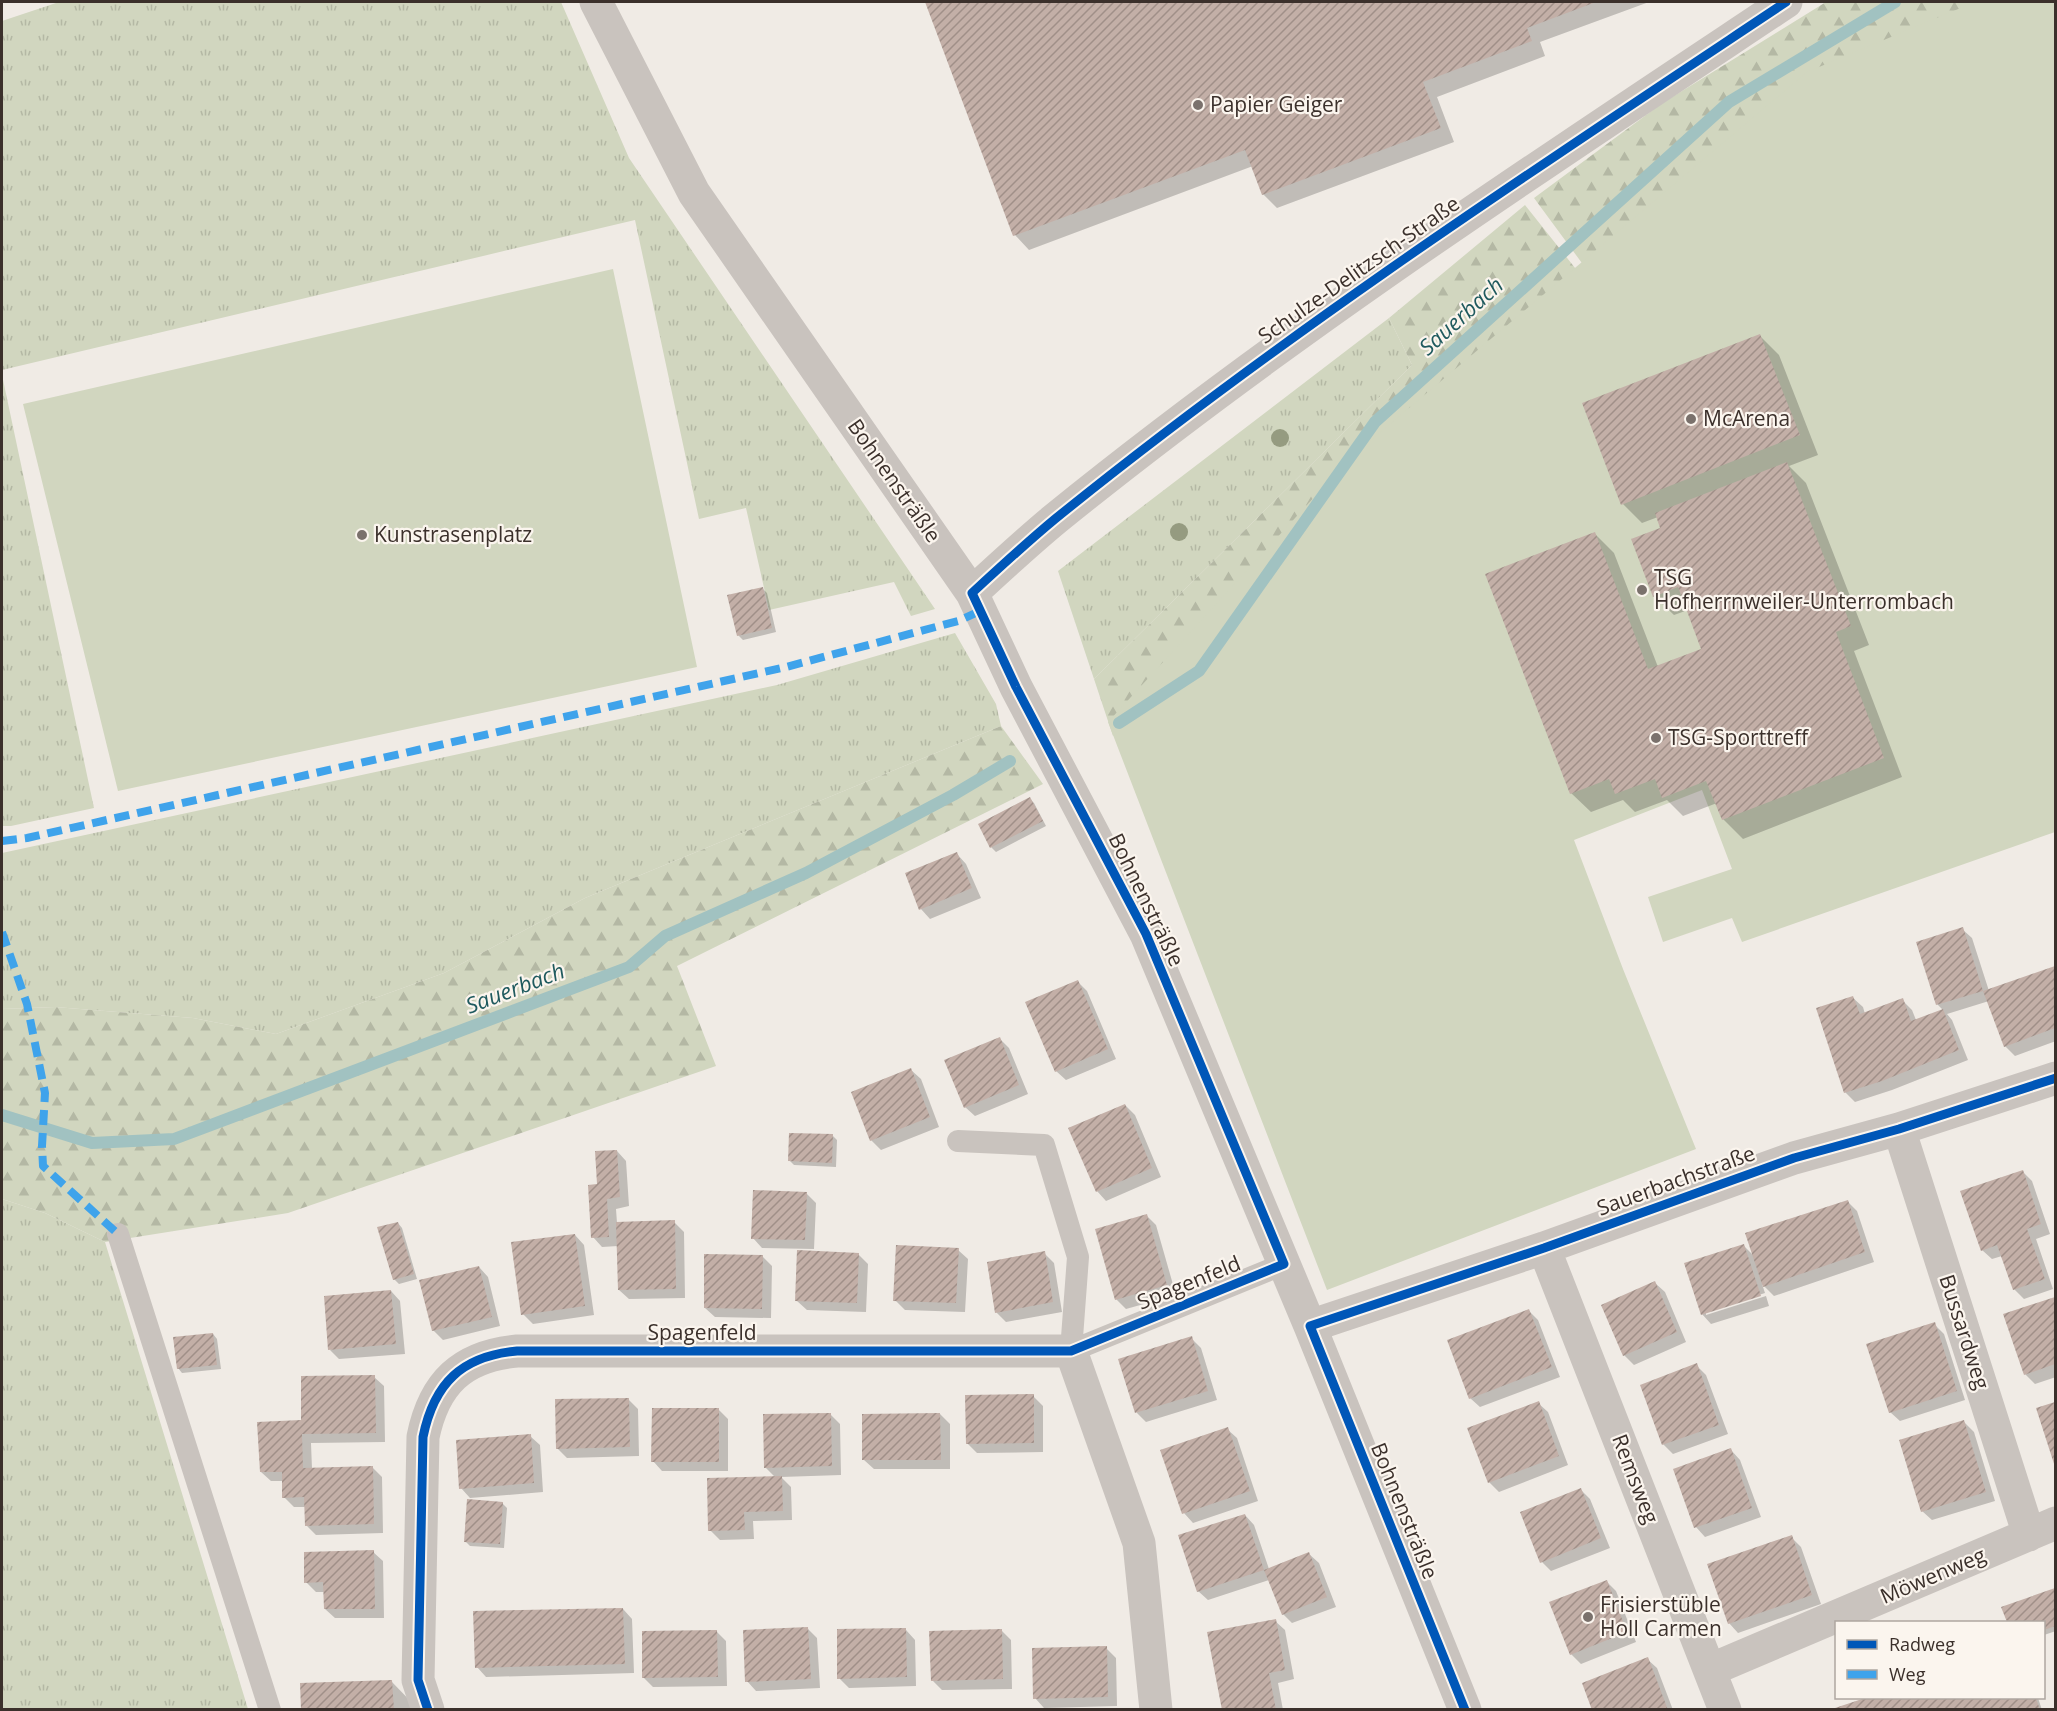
<svg xmlns="http://www.w3.org/2000/svg" width="2057" height="1711" viewBox="0 0 2057 1711" font-family="'Open Sans',sans-serif">
	<style>
		.grass { fill: url(#grass-tufts) }
		.forest { fill: url(#forest-firs) }
		.pitch { fill: #d1d6bf }
		.shadow { fill: #0003 }
		.lines { fill: none; stroke-linecap: round; stroke-linejoin: round }
		.stream { stroke: #a1c2c1; stroke-width: 12 }
		.building { fill: url(#building-hatch) }
		.service { stroke: #c9c3be; stroke-width: 22 }
		.minor { stroke: #c9c3be; stroke-width: 33 }
		.quiet { stroke: #3fa3eb; stroke-width: 8; stroke-dasharray: 15 8; stroke-linecap: butt }
		.cycleway-casing { stroke: #fbf5ee; stroke-width: 13 }
		.cycleway { stroke: #0057b8; stroke-width: 9 }
		.tree { fill: #959b80 }
		.poi-dot { fill: #7a716c; stroke: #fbf5ee; stroke-width: 2 }
		.labels { text-anchor: middle; stroke-width: 4.5; stroke-linejoin: round; paint-order: stroke }
		.poi-label { font-size: 21px; fill: #3b302b; stroke: #fbf5ee; text-anchor: start }
		.street-label { font-size: 21px; fill: #3b302b; stroke: #fbf5ee }
		.water-label { font-size: 22px; font-style: italic; fill: #1f5a5e; stroke: #fbf5ee }
	</style>
	<defs>
		<pattern id="grass-tufts" width="24" height="20" patternUnits="userSpaceOnUse" patternTransform="scale(1.5)"><rect width="24" height="20" fill="#d1d6bf"/><path d="M3 7l-1-3M5 7V3M7 7l1-3M15 17l-1-3M17 17v-4M19 17l1-3" fill="none" stroke="#b4b8a4"/></pattern>
		<pattern id="forest-firs" width="22" height="20" patternUnits="userSpaceOnUse" patternTransform="scale(1.5)"><rect width="22" height="20" fill="#d1d6bf"/><path d="M5 1l3.5 6h-7zM16 11l3.5 6h-7z" fill="#b4b8a4"/></pattern>
		<pattern id="building-hatch" width="6" height="6" patternUnits="userSpaceOnUse" patternTransform="scale(1.5)"><rect width="6" height="6" fill="#c3afa7"/><path d="M-1 1l2-2M0 6l6-6M5 7l2-2" fill="none" stroke="#a08f88"/></pattern>
	</defs>
	<rect width="100%" height="100%" fill="#f0ebe5"/>
	<path class="grass" d="M 59,2 L 561,2 L 629,158 L 935,609 L 911,616 L 894,582 L 769,610 L 746,508 L 699,519 L 635,220 L 2,370 L 2,21 Z
		M 1389,318 L 1412,365 L 1094,679 L 1058,571 Z
		M 2,375 L 94,808 L 11,826 L 2,826 Z
		M 955,633 L 996,704 L 1001,726 L 585,898 L 444,973 L 276,1034 L 193,1018 L 55,1007 L 2,1009 L 2,853 L 777,685 Z
		M 2,1199 L 45,1213 L 105,1242 L 248,1709 L 2,1710 Z"/>
	<path class="forest" d="M 1826,2 L 2033,2 L 1590,274 L 1534,198 L 1661,104 Z
		M 1525,205 L 1583,278 L 1113,736 L 1094,679 L 1412,365 L 1389,318 Z
		M 1001,726 L 1043,784 L 677,966 L 716,1066 L 288,1213 L 105,1242 L 45,1213 L 2,1199 L 2,1009 L 55,1007 L 193,1018 L 276,1034 L 444,973 L 585,898 Z"/>
	<path class="pitch" d="M 1975,2 L 2055,2 L 2055,832 L 1742,942 L 1732,918 L 1663,942 L 1648,897 L 1732,869 L 1702,790 L 1574,840 L 1623,969 L 1696,1149 L 1327,1290 L 1108,722 L 1351,457 L 1807,72 Z
		M 613,269 L 697,667 L 118,791 L 23,404 Z"/>
	<path class="shadow" d="M 927,2 L 1649,2 L 1540,42 L 1545,56 L 1437,97 L 1454,142 L 1277,208 L 1263,194 L 1253,166 L 1029,250 L 1015,235 Z
		M 1759,335 L 1779,355 L 1818,455 L 1789,466 L 1806,483 L 1869,645 L 1854,651 L 1902,777 L 1743,839 L 1723,819 L 1717,803 L 1683,816 L 1667,800 L 1635,812 L 1623,800 L 1591,812 L 1571,793 L 1595,534 L 1614,553 L 1658,667 L 1703,649 L 1688,610 L 1674,615 L 1654,596 L 1662,528 L 1658,517 L 1642,523 L 1623,504 Z
		M 762,588 L 767,593 L 776,632 L 743,640 L 738,635 Z
		M 1030,799 L 1034,803 L 1046,826 L 996,852 L 991,847 Z
		M 957,854 L 966,864 L 981,898 L 930,919 L 921,909 Z
		M 1962,929 L 1972,938 L 1989,991 L 2056,967 L 2056,1041 L 2015,1056 L 2005,1046 L 1989,1001 L 1947,1014 L 1952,1020 L 1968,1060 L 1892,1090 L 1855,1102 L 1845,1092 L 1853,998 L 1863,1007 L 1865,1014 L 1902,1000 L 1912,1010 L 1916,1020 L 1943,1010 L 1938,1005 L 1918,943 Z
		M 1078,982 L 1087,991 L 1116,1059 L 1066,1080 L 1056,1071 Z
		M 1000,1039 L 1009,1048 L 1028,1094 L 975,1116 L 965,1107 Z
		M 911,1070 L 921,1079 L 939,1127 L 881,1150 L 871,1140 Z
		M 1125,1105 L 1135,1115 L 1161,1177 L 1106,1201 L 1097,1191 Z
		M 832,1135 L 837,1140 L 836,1167 L 794,1165 L 790,1161 Z
		M 617,1151 L 626,1161 L 629,1206 L 616,1209 L 617,1223 L 674,1222 L 684,1232 L 685,1298 L 629,1299 L 619,1290 L 618,1246 L 602,1247 L 593,1237 L 598,1186 Z
		M 2022,1171 L 2032,1181 L 2050,1234 L 2036,1239 L 2053,1289 L 2024,1299 L 2014,1289 L 2002,1256 L 1992,1259 L 1982,1250 Z
		M 806,1193 L 816,1203 L 814,1249 L 762,1248 L 753,1238 Z
		M 1847,1201 L 1857,1211 L 1874,1262 L 1774,1296 L 1762,1284 L 1765,1293 L 1706,1312 L 1706,1315 L 1766,1296 L 1769,1306 L 1711,1324 L 1702,1314 L 1744,1246 L 1755,1257 Z
		M 1146,1215 L 1156,1225 L 1176,1295 L 1126,1309 L 1116,1299 Z
		M 398,1223 L 402,1228 L 417,1279 L 399,1284 L 394,1279 Z
		M 575,1235 L 584,1245 L 594,1315 L 533,1324 L 523,1314 Z
		M 958,1250 L 968,1259 L 965,1312 L 905,1310 L 895,1300 Z
		M 1044,1253 L 1054,1263 L 1062,1312 L 1006,1322 L 996,1312 Z
		M 858,1254 L 868,1264 L 866,1312 L 807,1310 L 797,1301 Z
		M 763,1257 L 772,1266 L 771,1318 L 715,1317 L 705,1308 Z
		M 479,1267 L 488,1277 L 500,1326 L 443,1340 L 433,1330 Z
		M 1655,1283 L 1665,1292 L 1686,1342 L 1634,1365 L 1624,1355 Z
		M 391,1291 L 400,1301 L 405,1354 L 339,1359 L 330,1350 Z
		M 2056,1298 L 2056,1377 L 2035,1384 L 2025,1374 L 2005,1315 Z
		M 1529,1311 L 1538,1320 L 1560,1377 L 1480,1407 L 1470,1398 Z
		M 1934,1324 L 1944,1334 L 1965,1400 L 1900,1421 L 1890,1412 Z
		M 213,1334 L 217,1339 L 221,1369 L 182,1373 L 178,1368 Z
		M 1191,1338 L 1201,1348 L 1217,1400 L 1146,1422 L 1137,1413 L 1120,1360 Z
		M 1696,1365 L 1706,1375 L 1728,1434 L 1673,1454 L 1663,1444 Z
		M 374,1377 L 384,1386 L 385,1442 L 311,1443 L 312,1469 L 372,1467 L 382,1477 L 383,1533 L 316,1535 L 307,1526 L 306,1507 L 294,1507 L 284,1497 L 283,1481 L 271,1481 L 261,1472 L 303,1421 Z
		M 1033,1396 L 1043,1406 L 1043,1452 L 977,1453 L 967,1443 Z
		M 628,1399 L 638,1409 L 639,1456 L 567,1458 L 557,1448 Z
		M 1538,1403 L 1548,1412 L 1568,1465 L 1499,1492 L 1489,1482 Z
		M 2056,1404 L 2056,1463 L 2038,1409 Z
		M 718,1409 L 728,1419 L 728,1471 L 662,1471 L 653,1461 Z
		M 830,1414 L 840,1424 L 841,1475 L 781,1477 L 791,1487 L 792,1520 L 753,1521 L 754,1539 L 720,1540 L 710,1530 L 775,1477 L 765,1467 Z
		M 940,1414 L 950,1424 L 950,1469 L 874,1469 L 864,1460 Z
		M 1964,1422 L 1974,1432 L 1995,1501 L 1932,1520 L 1922,1511 Z
		M 1227,1429 L 1237,1438 L 1258,1501 L 1193,1523 L 1184,1513 Z
		M 530,1436 L 540,1445 L 543,1492 L 470,1498 L 461,1488 Z
		M 1731,1450 L 1740,1460 L 1761,1517 L 1705,1537 L 1696,1527 Z
		M 1581,1490 L 1590,1499 L 1610,1548 L 1551,1571 L 1542,1562 Z
		M 502,1503 L 507,1508 L 504,1548 L 470,1546 L 466,1542 Z
		M 1245,1515 L 1254,1525 L 1269,1569 L 1309,1554 L 1319,1563 L 1336,1607 L 1292,1623 L 1283,1614 L 1269,1580 L 1208,1600 L 1198,1591 Z
		M 1791,1537 L 1801,1547 L 1821,1604 L 1738,1633 L 1729,1623 Z
		M 373,1552 L 383,1561 L 384,1618 L 335,1618 L 325,1609 L 325,1592 L 316,1592 L 306,1582 Z
		M 1606,1581 L 1616,1591 L 1636,1642 L 1581,1664 L 1571,1654 Z
		M 2056,1590 L 2056,1631 L 2044,1635 L 2044,1622 L 2008,1622 L 2003,1608 Z
		M 623,1609 L 632,1619 L 634,1673 L 486,1677 L 477,1667 Z
		M 1275,1621 L 1285,1630 L 1294,1679 L 1278,1683 L 1283,1710 L 1223,1710 Z
		M 808,1629 L 817,1638 L 820,1688 L 756,1691 L 747,1681 Z
		M 906,1630 L 915,1640 L 916,1686 L 849,1688 L 839,1678 Z
		M 1002,1631 L 1011,1640 L 1012,1689 L 942,1690 L 933,1681 Z
		M 717,1632 L 726,1641 L 727,1686 L 653,1687 L 644,1678 Z
		M 1106,1648 L 1116,1658 L 1117,1706 L 1044,1708 L 1035,1698 Z
		M 1647,1659 L 1657,1668 L 1673,1710 L 1594,1710 Z
		M 392,1682 L 419,1710 L 302,1710 Z
		M 1867,1698 L 2038,1698 L 2042,1710 L 1833,1710 Z"/>
	<g class="lines">
		<path class="stream" d="M 1119,723 L 1199,671 L 1375,422 L 1729,102 L 1895,2
			M 2,1115 L 92,1143 L 174,1139 L 629,967 L 665,936 L 806,873 L 953,795 L 1010,761"/>
	</g>
	<path class="building" d="M 925,2 L 1596,2 L 1527,28 L 1532,41 L 1423,82 L 1441,128 L 1262,195 L 1245,150 L 1013,236 Z
		M 1760,334 L 1800,435 L 1621,505 L 1582,403 Z
		M 1787,462 L 1851,626 L 1836,632 L 1884,758 L 1722,820 L 1706,781 L 1662,798 L 1655,779 L 1615,794 L 1609,779 L 1570,794 L 1485,574 L 1595,532 L 1648,669 L 1701,649 L 1678,587 L 1653,597 L 1631,539 L 1660,528 L 1655,513 Z
		M 763,587 L 772,628 L 737,636 L 727,595 Z
		M 1030,797 L 1043,821 L 990,848 L 978,824 Z
		M 957,852 L 972,888 L 919,910 L 905,873 Z
		M 1963,927 L 1983,991 L 1936,1005 L 1916,942 Z
		M 2055,966 L 2055,1028 L 2004,1047 L 1983,991 Z
		M 1078,980 L 1108,1049 L 1055,1072 L 1025,1002 Z
		M 1853,996 L 1860,1014 L 1903,998 L 1911,1021 L 1943,1009 L 1959,1050 L 1882,1081 L 1844,1093 L 1816,1008 Z
		M 1000,1037 L 1019,1085 L 964,1108 L 944,1060 Z
		M 911,1068 L 930,1117 L 870,1141 L 851,1092 Z
		M 1125,1104 L 1152,1168 L 1096,1192 L 1068,1128 Z
		M 789,1133 L 833,1134 L 832,1163 L 788,1161 Z
		M 617,1150 L 620,1197 L 607,1199 L 609,1237 L 591,1238 L 588,1185 L 597,1184 L 595,1151 Z
		M 2023,1170 L 2041,1224 L 2027,1229 L 2045,1279 L 2013,1290 L 1997,1245 L 1981,1251 L 1960,1191 Z
		M 753,1190 L 807,1192 L 805,1240 L 751,1239 Z
		M 1848,1200 L 1865,1252 L 1763,1287 L 1745,1233 Z
		M 1147,1214 L 1167,1285 L 1115,1300 L 1095,1229 Z
		M 675,1220 L 676,1289 L 618,1290 L 616,1222 Z
		M 398,1222 L 414,1274 L 393,1280 L 377,1227 Z
		M 575,1234 L 585,1306 L 521,1315 L 511,1242 Z
		M 1744,1244 L 1761,1296 L 1701,1315 L 1684,1263 Z
		M 896,1245 L 959,1248 L 956,1303 L 893,1301 Z
		M 797,1250 L 859,1253 L 857,1303 L 795,1301 Z
		M 1045,1251 L 1053,1302 L 995,1313 L 987,1262 Z
		M 704,1254 L 763,1255 L 762,1309 L 704,1308 Z
		M 479,1266 L 492,1317 L 432,1331 L 419,1280 Z
		M 1655,1281 L 1677,1332 L 1623,1356 L 1601,1305 Z
		M 391,1290 L 396,1344 L 328,1350 L 324,1296 Z
		M 2055,1297 L 2055,1364 L 2024,1375 L 2003,1314 Z
		M 1529,1309 L 1552,1367 L 1469,1399 L 1447,1340 Z
		M 1935,1322 L 1957,1391 L 1889,1413 L 1866,1344 Z
		M 213,1333 L 217,1365 L 177,1369 L 173,1337 Z
		M 1192,1336 L 1208,1391 L 1135,1413 L 1118,1359 Z
		M 1697,1363 L 1719,1425 L 1662,1445 L 1640,1385 Z
		M 375,1375 L 376,1433 L 302,1434 L 303,1468 L 373,1466 L 374,1524 L 305,1526 L 304,1497 L 282,1498 L 282,1472 L 260,1472 L 257,1422 L 301,1420 L 301,1376 Z
		M 1034,1394 L 1034,1443 L 966,1444 L 965,1395 Z
		M 629,1398 L 630,1447 L 556,1449 L 555,1399 Z
		M 1539,1401 L 1559,1456 L 1488,1483 L 1467,1428 Z
		M 2055,1402 L 2055,1467 L 2036,1408 Z
		M 652,1408 L 719,1408 L 719,1462 L 651,1462 Z
		M 831,1413 L 832,1466 L 764,1468 L 763,1414 Z
		M 940,1413 L 941,1460 L 862,1460 L 862,1414 Z
		M 1964,1420 L 1986,1492 L 1921,1512 L 1899,1440 Z
		M 1228,1427 L 1250,1491 L 1182,1514 L 1160,1450 Z
		M 531,1434 L 534,1483 L 459,1489 L 456,1440 Z
		M 1731,1448 L 1752,1508 L 1694,1528 L 1673,1469 Z
		M 782,1476 L 783,1511 L 744,1512 L 745,1530 L 708,1531 L 707,1478 Z
		M 1581,1488 L 1601,1538 L 1540,1563 L 1520,1512 Z
		M 467,1499 L 503,1502 L 500,1544 L 464,1542 Z
		M 1245,1514 L 1264,1570 L 1197,1592 L 1178,1535 Z
		M 1792,1535 L 1812,1595 L 1728,1624 L 1707,1564 Z
		M 374,1550 L 375,1609 L 324,1609 L 323,1582 L 304,1583 L 304,1552 Z
		M 1309,1552 L 1327,1597 L 1282,1615 L 1264,1570 Z
		M 1607,1580 L 1627,1632 L 1570,1655 L 1549,1602 Z
		M 2055,1588 L 2055,1626 L 2044,1630 L 2044,1622 L 2007,1622 L 2001,1607 Z
		M 623,1608 L 625,1664 L 475,1668 L 473,1611 Z
		M 1276,1619 L 1285,1670 L 1269,1673 L 1276,1710 L 1222,1710 L 1207,1632 Z
		M 808,1627 L 811,1679 L 745,1682 L 743,1630 Z
		M 906,1628 L 907,1677 L 837,1679 L 837,1629 Z
		M 1002,1629 L 1003,1679 L 931,1681 L 929,1631 Z
		M 717,1630 L 718,1677 L 642,1678 L 642,1631 Z
		M 1107,1646 L 1108,1697 L 1033,1699 L 1032,1648 Z
		M 1648,1657 L 1668,1710 L 1592,1710 L 1582,1683 Z
		M 392,1680 L 394,1710 L 301,1710 L 300,1683 Z
		M 1865,1698 L 2036,1698 L 2040,1710 L 1829,1710 Z"/>
	<g class="lines">
		<path class="service" d="M 958,1141 L 1044,1145 L 1078,1257 L 1071,1351 L 1284,1264
			M 118,1234 L 270,1710"/>
		<path class="minor" d="M 596,2 L 694,193 L 972,593 L 1016,687 L 1146,934 L 1310,1326 L 1465,1710
			M 972,593 C 999,568 1026,543 1055,519 C 1287,331 1538,167 1786,2
			M 1899,1129 L 2029,1535
			M 1544,1248 L 1725,1710
			M 1310,1326 L 1544,1248 L 1794,1158 L 1899,1129 L 2056,1078
			M 1710,1670 L 2056,1523
			M 428,1710 L 418,1680 L 423,1437 C 434,1383 462,1356 517,1351 L 1071,1351 L 1139,1543 L 1156,1710"/>
		<path class="quiet" d="M 2,841 L 27,838 L 786,667 L 958,621 L 980,611
			M 2,932 L 27,1004 L 45,1093 L 42,1146 L 43,1166 L 118,1234"/>
		<g class="cycleway-casing">
			<path id="cycleway" d="M 428,1710 L 418,1680 L 423,1437 C 434,1383 462,1356 517,1351 L 1071,1351 L 1284,1264 L 1146,934 L 1016,687 L 972,593 C 999,568 1026,543 1055,519 C 1287,331 1538,167 1786,2
				M 1465,1710 L 1310,1326 L 1544,1248 L 1794,1158 L 1899,1129 L 2056,1078"/>
		</g>
		<use href="#cycleway" class="cycleway"/>
	</g>
	<g class="tree">
		<circle cx="1280" cy="438" r="9"/>
		<circle cx="1179" cy="532" r="9"/>
	</g>
	<g class="poi-dot">
		<circle cx="1198" cy="105" r="6"/>
		<circle cx="1691" cy="419" r="6"/>
		<circle cx="362" cy="535" r="6"/>
		<circle cx="1642" cy="590" r="6"/>
		<circle cx="1656" cy="738" r="6"/>
		<circle cx="1588" cy="1617" r="6"/>
	</g>
	<g class="labels">
		<g class="poi-label">
			<text x="1210" y="112">Papier Geiger</text>
			<text x="1703" y="426">McArena</text>
			<text x="374" y="542">Kunstrasenplatz</text>
			<text x="1654" y="585">TSG<tspan x="1654" dy="24">Hofherrnweiler-Unterrombach</tspan></text>
			<text x="1668" y="745">TSG-Sporttreff</text>
			<text x="1600" y="1612">Frisierstüble<tspan x="1600" dy="24">Holl Carmen</tspan></text>
		</g>
		<g class="street-label">
			<text transform="translate(1359 270) rotate(-35)" y="7">Schulze-Delitzsch-Straße</text>
			<text transform="translate(894 481) rotate(55)" y="7">Bohnensträßle</text>
			<text transform="translate(1146 900) rotate(64)" y="7">Bohnensträßle</text>
			<text transform="translate(1676 1181) rotate(-20)" y="7">Sauerbachstraße</text>
			<text transform="translate(1189 1283) rotate(-22)" y="7">Spagenfeld</text>
			<text transform="translate(1964 1332) rotate(72)" y="7">Bussardweg</text>
			<text x="702" y="1340">Spagenfeld</text>
			<text transform="translate(1635 1479) rotate(69)" y="7">Remsweg</text>
			<text transform="translate(1404 1511) rotate(68)" y="7">Bohnensträßle</text>
			<text transform="translate(1933 1576) rotate(-23)" y="7">Möwenweg</text>
		</g>
		<g class="water-label">
			<text transform="translate(1461 316) rotate(-42)" y="8">Sauerbach</text>
			<text transform="translate(515 988) rotate(-21)" y="8">Sauerbach</text>
		</g>
	</g>
	<rect width="2057" height="1711" fill="none" stroke="#3b302b" stroke-width="6"/>
	<rect x="1835" y="1621" width="210" height="78" fill="#fbf5ee" stroke="#aea6a0" stroke-width="1.5"/>
	<rect x="1847" y="1640" width="30" height="9" fill="#0057b8" stroke="#aea6a0" stroke-width="1.5"/>
	<text x="1889" y="1651" font-size="18" fill="#3b302b">Radweg</text>
	<rect x="1847" y="1670" width="30" height="9" fill="#3fa3eb" stroke="#aea6a0" stroke-width="1.5"/>
	<text x="1889" y="1681" font-size="18" fill="#3b302b">Weg</text>
</svg>
